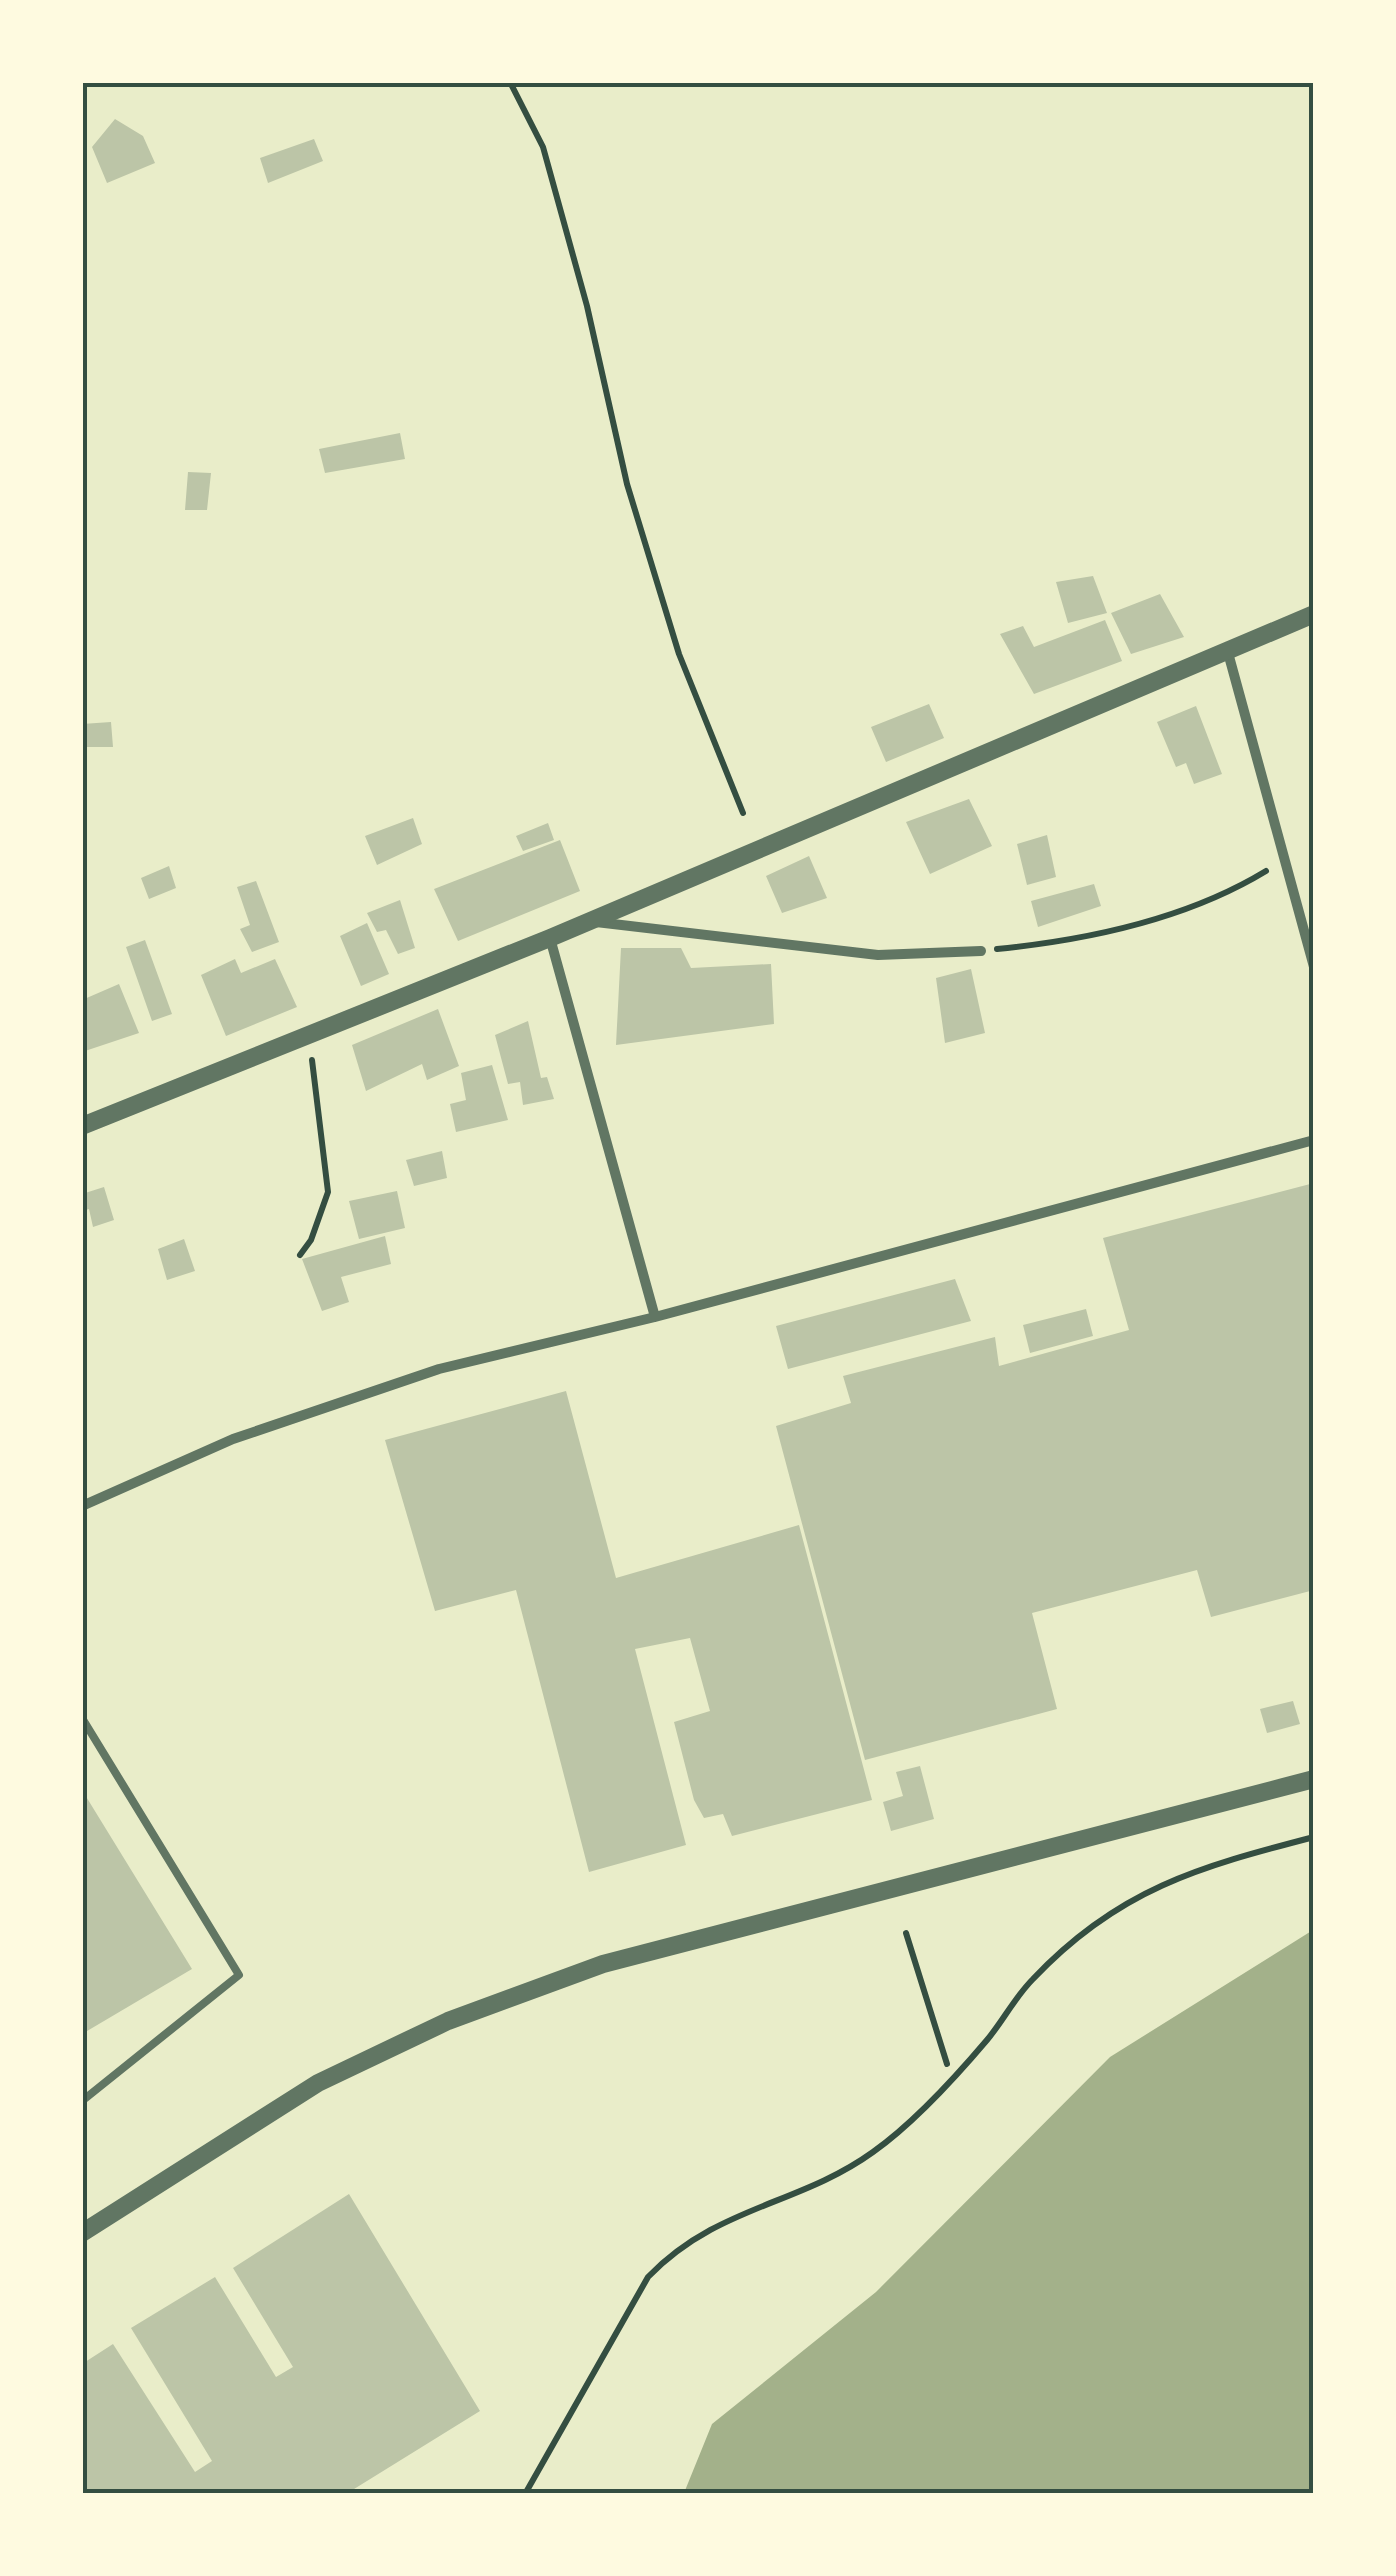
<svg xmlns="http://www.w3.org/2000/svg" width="1396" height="2576" viewBox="0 0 1396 2576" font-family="Literata,serif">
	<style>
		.water { fill: #a3b18a }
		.building { fill: #bcc5a7 }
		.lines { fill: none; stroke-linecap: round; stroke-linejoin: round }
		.path { stroke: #344e41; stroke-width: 6 }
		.service { stroke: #617663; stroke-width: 8 }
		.minor { stroke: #617663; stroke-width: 10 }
		.tertiary { stroke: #617663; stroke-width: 18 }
		.neatline { fill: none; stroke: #344e41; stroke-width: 4 }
	</style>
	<rect width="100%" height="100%" fill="#e9edc9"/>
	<path class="water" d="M 1313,1930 L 1313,2493 L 684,2493 L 712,2424 L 876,2292 L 1110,2057 Z"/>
	<path class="building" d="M 115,119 L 143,136 L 155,163 L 107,183 L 92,147 Z
		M 314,139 L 323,161 L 268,183 L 260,158 Z
		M 400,433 L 405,459 L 325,473 L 319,449 Z
		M 188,472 L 211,473 L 207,510 L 185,510 Z
		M 1093,576 L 1107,613 L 1068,623 L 1056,582 Z
		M 1160,594 L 1184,637 L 1131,654 L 1111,613 Z
		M 1105,620 L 1122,661 L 1034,694 L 1000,634 L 1023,626 L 1034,647 Z
		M 929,704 L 944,738 L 886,762 L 871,727 Z
		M 1196,706 L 1222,774 L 1194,784 L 1186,763 L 1176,767 L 1157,722 Z
		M 111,722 L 113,747 L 82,747 L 82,724 Z
		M 969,799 L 992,846 L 930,874 L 906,822 Z
		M 413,818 L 422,844 L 377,865 L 365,836 Z
		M 548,823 L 554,840 L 523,851 L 516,836 Z
		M 1047,835 L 1056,877 L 1027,885 L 1017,844 Z
		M 560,840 L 580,891 L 458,941 L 434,889 Z
		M 809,856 L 827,898 L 782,913 L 766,876 Z
		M 169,866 L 176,888 L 149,899 L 141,878 Z
		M 256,881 L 279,942 L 252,952 L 240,929 L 250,925 L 237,887 Z
		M 1094,884 L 1101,906 L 1038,927 L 1031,901 Z
		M 400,900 L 415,948 L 398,954 L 386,930 L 377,932 L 367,913 Z
		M 367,923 L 389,974 L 361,986 L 340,936 Z
		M 145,940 L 172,1014 L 152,1021 L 126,947 Z
		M 621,948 L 681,948 L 691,968 L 771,964 L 774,1024 L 616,1045 Z
		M 235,959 L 241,973 L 275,959 L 297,1007 L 226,1036 L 201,975 Z
		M 971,969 L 985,1033 L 945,1043 L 936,978 Z
		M 119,984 L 139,1033 L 82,1052 L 82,1000 Z
		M 438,1009 L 459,1066 L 427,1080 L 422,1064 L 366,1091 L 352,1045 Z
		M 528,1021 L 541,1078 L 547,1077 L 554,1099 L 523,1105 L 520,1082 L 508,1084 L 495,1035 Z
		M 492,1065 L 508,1120 L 456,1132 L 450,1104 L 466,1100 L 461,1073 Z
		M 442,1151 L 447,1178 L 414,1186 L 406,1160 Z
		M 1314,1183 L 1314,1590 L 1211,1617 L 1197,1570 L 1032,1613 L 1057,1709 L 865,1760 L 776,1426 L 851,1403 L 843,1376 L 995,1337 L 999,1366 L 1129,1330 L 1103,1238 Z
		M 104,1187 L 114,1220 L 93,1227 L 89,1209 L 82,1211 L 82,1194 Z
		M 397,1191 L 405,1228 L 359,1239 L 349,1201 Z
		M 385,1236 L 391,1264 L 341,1277 L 349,1302 L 322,1311 L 302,1259 Z
		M 184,1239 L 195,1271 L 167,1280 L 158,1249 Z
		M 955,1279 L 971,1321 L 788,1369 L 776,1326 Z
		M 1086,1309 L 1093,1336 L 1030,1353 L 1023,1325 Z
		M 566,1391 L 616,1578 L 799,1525 L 872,1800 L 732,1836 L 723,1814 L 704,1818 L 694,1800 L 674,1722 L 710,1711 L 690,1638 L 635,1649 L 686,1845 L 589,1872 L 516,1590 L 435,1611 L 385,1440 Z
		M 1293,1701 L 1300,1724 L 1267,1733 L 1260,1709 Z
		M 920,1766 L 934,1819 L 891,1831 L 883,1802 L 903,1796 L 896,1772 Z
		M 82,1790 L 192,1969 L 82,2034 Z
		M 349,2194 L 480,2411 L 346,2494 L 82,2494 L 82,2364 L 113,2344 L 195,2472 L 212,2461 L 131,2328 L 215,2277 L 276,2377 L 293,2367 L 233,2268 Z"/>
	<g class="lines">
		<path class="path" d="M 510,82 L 543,147 L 587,306 L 627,484 L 679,654 L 743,813
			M 997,949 C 1088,940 1187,919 1266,871
			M 300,1255 L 311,1240 L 328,1192 L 312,1060
			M 906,1933 L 947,2064
			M 525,2494 L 648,2277 C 718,2205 798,2206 873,2152 C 914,2123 954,2079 987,2040 C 1003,2021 1015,1997 1033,1979 C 1118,1889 1199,1867 1314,1837"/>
		<path class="service" d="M 82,1718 L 239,1975 L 82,2101"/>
		<path class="minor" d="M 1227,649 L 1314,967
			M 596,922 L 878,955 L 981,951
			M 550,938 L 655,1317
			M 82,1506 L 233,1439 L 439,1369 L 655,1317 L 1314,1140"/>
		<path class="tertiary" d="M 82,1126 L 550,938 L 1314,614
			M 82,2233 L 318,2083 L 448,2021 L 603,1964 L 1314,1779"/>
	</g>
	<rect width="1396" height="2576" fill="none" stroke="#fefae0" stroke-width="170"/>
	<rect x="85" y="85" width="1226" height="2406" class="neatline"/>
</svg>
